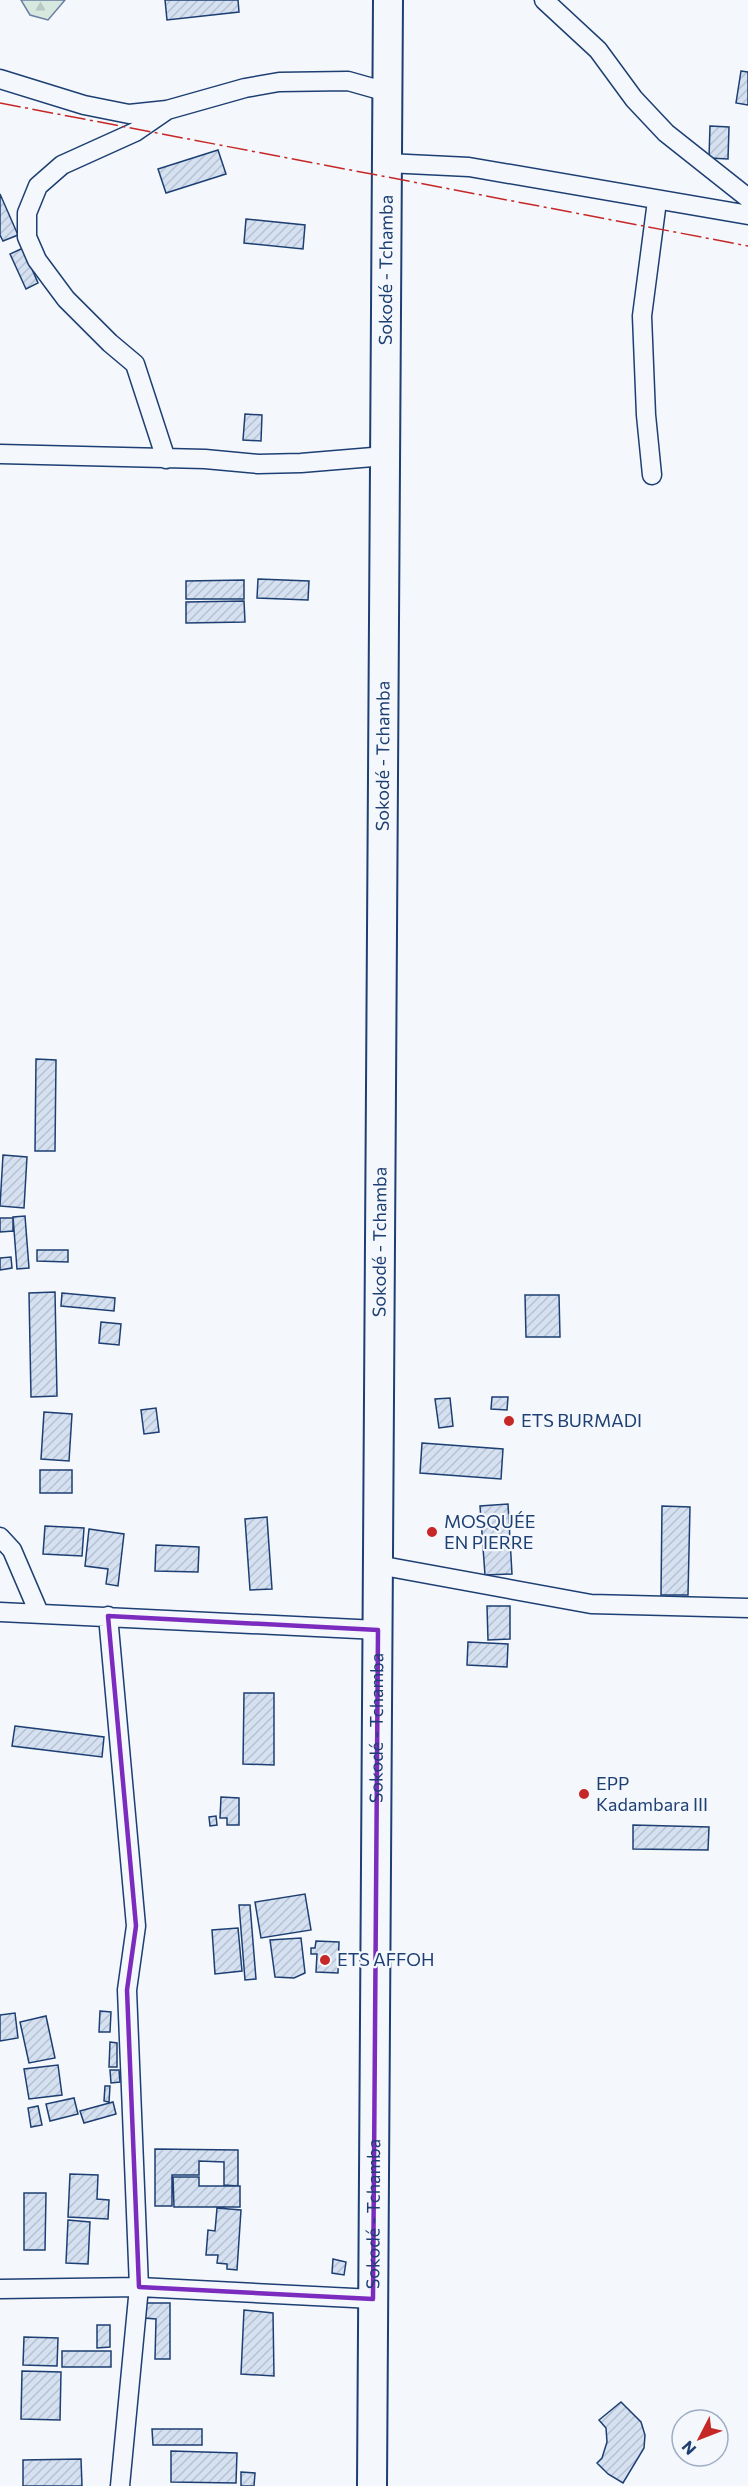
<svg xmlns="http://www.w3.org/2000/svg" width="748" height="2486" viewBox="0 0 748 2486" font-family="Commissioner,sans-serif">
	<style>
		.forest { fill: url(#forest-firs); stroke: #687fa3; stroke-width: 1.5 }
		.building { fill: url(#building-hatch); stroke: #1d3f73; stroke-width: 1.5 }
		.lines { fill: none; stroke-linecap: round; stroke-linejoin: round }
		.minor-casing { stroke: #1d3f73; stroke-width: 21 }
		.primary-casing { stroke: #1d3f73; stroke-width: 32 }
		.minor { stroke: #f4f7fb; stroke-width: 18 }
		.primary { stroke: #f4f7fb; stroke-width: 28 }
		.power { stroke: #c62828; stroke-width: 1.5; stroke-dasharray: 21 4.5 3 4.5; stroke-linecap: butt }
		.marked { fill: none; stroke: #7b2cbf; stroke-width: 4.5; stroke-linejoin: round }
		.poi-dot { fill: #c62828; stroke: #f4f7fb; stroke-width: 2 }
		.labels { text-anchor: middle; stroke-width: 4.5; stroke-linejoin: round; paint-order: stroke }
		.street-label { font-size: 18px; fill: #1d3f73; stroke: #f4f7fb }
		.poi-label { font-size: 18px; fill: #1d3f73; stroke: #f4f7fb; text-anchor: start }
	</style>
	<defs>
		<pattern id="forest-firs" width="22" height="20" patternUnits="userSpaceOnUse" patternTransform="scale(1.5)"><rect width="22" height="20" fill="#d7e8df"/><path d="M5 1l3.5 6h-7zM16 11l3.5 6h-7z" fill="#b8c8c3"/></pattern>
		<pattern id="building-hatch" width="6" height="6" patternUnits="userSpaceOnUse" patternTransform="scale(1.5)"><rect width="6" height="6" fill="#d5e0f0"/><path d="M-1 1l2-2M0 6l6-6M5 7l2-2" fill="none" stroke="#b6c1d1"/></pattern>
	</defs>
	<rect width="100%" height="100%" fill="#f4f7fb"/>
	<path class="forest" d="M 21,0 L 65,0 L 48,20 L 30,15 Z"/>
	<path class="building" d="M 165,0 L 238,0 L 239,12 L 167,20 Z
		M 741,71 L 748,72 L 748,105 L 736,103 Z
		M 710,126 L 729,127 L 728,159 L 709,158 Z
		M 218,150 L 226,174 L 166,193 L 158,169 Z
		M 0,194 L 18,235 L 3,241 L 0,235 Z
		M 246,219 L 305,225 L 303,249 L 244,243 Z
		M 23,248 L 38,283 L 26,289 L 10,254 Z
		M 245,414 L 262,415 L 261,441 L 243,440 Z
		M 258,579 L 309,581 L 308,600 L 257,598 Z
		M 244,580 L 244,599 L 186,599 L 186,581 Z
		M 244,601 L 245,622 L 186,623 L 186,602 Z
		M 36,1059 L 56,1060 L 55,1151 L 35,1151 Z
		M 3,1155 L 27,1157 L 24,1208 L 0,1206 Z
		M 25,1216 L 29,1268 L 17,1269 L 13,1217 Z
		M 0,1218 L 13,1218 L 13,1231 L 0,1232 Z
		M 37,1250 L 68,1250 L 68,1262 L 37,1261 Z
		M 11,1257 L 12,1268 L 0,1270 L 0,1258 Z
		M 55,1292 L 57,1396 L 31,1397 L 29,1293 Z
		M 62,1293 L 115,1298 L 114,1311 L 61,1306 Z
		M 525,1295 L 559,1295 L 560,1337 L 526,1337 Z
		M 101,1322 L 121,1324 L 119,1345 L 99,1343 Z
		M 492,1397 L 508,1397 L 507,1410 L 491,1409 Z
		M 450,1398 L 453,1426 L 439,1428 L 435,1399 Z
		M 156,1408 L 159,1432 L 144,1434 L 141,1410 Z
		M 44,1412 L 72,1414 L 69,1461 L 41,1459 Z
		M 422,1443 L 503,1449 L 501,1479 L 420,1473 Z
		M 40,1470 L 72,1470 L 72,1493 L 40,1493 Z
		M 508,1504 L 512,1574 L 485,1575 L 480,1506 Z
		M 662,1506 L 690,1507 L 688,1595 L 661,1595 Z
		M 267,1517 L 272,1589 L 250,1590 L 245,1519 Z
		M 45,1526 L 84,1528 L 82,1556 L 43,1554 Z
		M 89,1529 L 124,1534 L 118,1586 L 106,1584 L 108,1569 L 85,1566 Z
		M 156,1545 L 199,1547 L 198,1572 L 155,1571 Z
		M 487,1606 L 510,1606 L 510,1639 L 488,1640 Z
		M 468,1642 L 508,1644 L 507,1667 L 467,1665 Z
		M 244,1693 L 274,1693 L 274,1765 L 243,1764 Z
		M 15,1726 L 104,1737 L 102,1757 L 12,1746 Z
		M 221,1797 L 239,1798 L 239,1825 L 227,1825 L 227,1818 L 220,1818 Z
		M 216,1816 L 217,1825 L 210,1826 L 209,1817 Z
		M 633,1825 L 709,1827 L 708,1850 L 633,1849 Z
		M 305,1894 L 311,1930 L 261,1938 L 255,1902 Z
		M 239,1905 L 250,1905 L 256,1979 L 245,1980 Z
		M 238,1928 L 242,1971 L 215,1974 L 212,1930 Z
		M 301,1938 L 305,1973 L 294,1978 L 275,1977 L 270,1940 Z
		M 316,1941 L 339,1942 L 338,1973 L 316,1972 L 317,1954 L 311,1954 L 311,1948 L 315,1948 Z
		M 100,2011 L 111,2012 L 110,2032 L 99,2032 Z
		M 15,2013 L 18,2038 L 0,2041 L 0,2015 Z
		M 46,2016 L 55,2058 L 29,2063 L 20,2022 Z
		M 110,2042 L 117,2043 L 117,2067 L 109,2067 Z
		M 58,2065 L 62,2095 L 29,2099 L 24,2069 Z
		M 110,2070 L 119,2070 L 120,2082 L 111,2083 Z
		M 105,2086 L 110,2086 L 109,2102 L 104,2101 Z
		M 74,2098 L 78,2114 L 50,2121 L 46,2104 Z
		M 113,2102 L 116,2114 L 84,2123 L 80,2111 Z
		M 38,2106 L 42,2125 L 31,2127 L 28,2108 Z
		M 155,2149 L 238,2150 L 238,2186 L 224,2185 L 224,2162 L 199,2161 L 199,2175 L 172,2175 L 172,2206 L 155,2206 Z
		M 70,2174 L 98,2175 L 97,2199 L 109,2200 L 108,2219 L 68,2217 Z
		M 173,2177 L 199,2177 L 199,2186 L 240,2186 L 240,2207 L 174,2207 Z
		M 24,2193 L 46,2193 L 45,2250 L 24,2250 Z
		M 217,2208 L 241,2210 L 237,2270 L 227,2269 L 227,2264 L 217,2263 L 218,2255 L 206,2255 L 208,2230 L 215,2231 Z
		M 68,2220 L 90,2222 L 88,2264 L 66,2263 Z
		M 333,2259 L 346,2262 L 344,2275 L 332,2273 Z
		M 144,2303 L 170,2303 L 170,2359 L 155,2359 L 156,2319 L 144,2318 Z
		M 244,2310 L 273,2313 L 274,2376 L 241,2374 Z
		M 97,2325 L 110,2325 L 110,2347 L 97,2348 Z
		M 24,2337 L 58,2338 L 57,2366 L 23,2365 Z
		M 62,2351 L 111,2351 L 111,2367 L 62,2367 Z
		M 22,2371 L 61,2372 L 60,2420 L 21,2419 Z
		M 621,2402 L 641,2422 L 645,2435 L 644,2448 L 623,2483 L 608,2474 L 597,2463 L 602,2458 L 607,2442 L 606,2428 L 599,2420 Z
		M 152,2429 L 202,2429 L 202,2445 L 153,2445 Z
		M 171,2451 L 237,2453 L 236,2483 L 171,2482 Z
		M 81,2459 L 82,2486 L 23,2486 L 23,2460 Z
		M 241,2472 L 255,2473 L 254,2486 L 241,2486 Z"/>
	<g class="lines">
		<g class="minor-casing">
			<path id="minor" d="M 544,0 L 598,50 L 634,99 L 666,133 L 748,198
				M 0,79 L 84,105 L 129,114 L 167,110 L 245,88 L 279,82 L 348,81 L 387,92
				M 387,163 L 469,167 L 748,215
				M 0,454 L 205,459 L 258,464 L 301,463 L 385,456
				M 166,459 L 135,364 L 110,343 L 66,299 L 37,260 L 27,237 L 27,213 L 38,186 L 62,165 L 135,132 L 167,110
				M 652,475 L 646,415 L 642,316 L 657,201
				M 0,1537 L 12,1550 L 39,1613
				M 378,1565 L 591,1604 L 748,1608
				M 0,1612 L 378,1630
				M 108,1616 L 136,1926 L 127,1990 L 139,2287 L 120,2486
				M 0,2289 L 139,2287 L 373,2299"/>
		</g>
		<g class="primary-casing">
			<g id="primary">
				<path id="s1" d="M 372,2486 L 388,0"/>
			</g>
		</g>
		<use href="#minor" class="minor"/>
		<use href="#primary" class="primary"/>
		<path class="power" d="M 0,103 L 748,246"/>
	</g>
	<path class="marked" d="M 108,1616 L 378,1630 L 373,2299 L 139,2287 L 127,1990 L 136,1926 Z"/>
	<g class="poi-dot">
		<circle cx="509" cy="1421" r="6"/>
		<circle cx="432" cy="1532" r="6"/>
		<circle cx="584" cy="1794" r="6"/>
		<circle cx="325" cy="1960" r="6"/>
	</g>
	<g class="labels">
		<g class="street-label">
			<text dy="6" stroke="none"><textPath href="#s1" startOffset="2216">Sokodé - Tchamba</textPath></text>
			<text dy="6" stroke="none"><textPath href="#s1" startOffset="1730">Sokodé - Tchamba</textPath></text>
			<text dy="6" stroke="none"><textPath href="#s1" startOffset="1244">Sokodé - Tchamba</textPath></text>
			<text dy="6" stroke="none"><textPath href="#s1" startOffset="758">Sokodé - Tchamba</textPath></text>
			<text dy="6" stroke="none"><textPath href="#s1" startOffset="272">Sokodé - Tchamba</textPath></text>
		</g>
		<g class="poi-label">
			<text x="521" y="1427">ETS BURMADI</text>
			<text x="444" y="1528">MOSQUÉE<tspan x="444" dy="21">EN PIERRE</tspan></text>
			<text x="596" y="1790">EPP<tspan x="596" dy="21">Kadambara III</tspan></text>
			<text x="337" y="1966">ETS AFFOH</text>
		</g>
	</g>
	<g transform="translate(700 2438) rotate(228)"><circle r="28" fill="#f4f7fb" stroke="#9eadc5" stroke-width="1.5"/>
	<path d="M0-4.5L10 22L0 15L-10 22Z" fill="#c62828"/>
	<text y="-9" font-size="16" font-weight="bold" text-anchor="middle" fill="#1d3f73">N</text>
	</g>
</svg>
